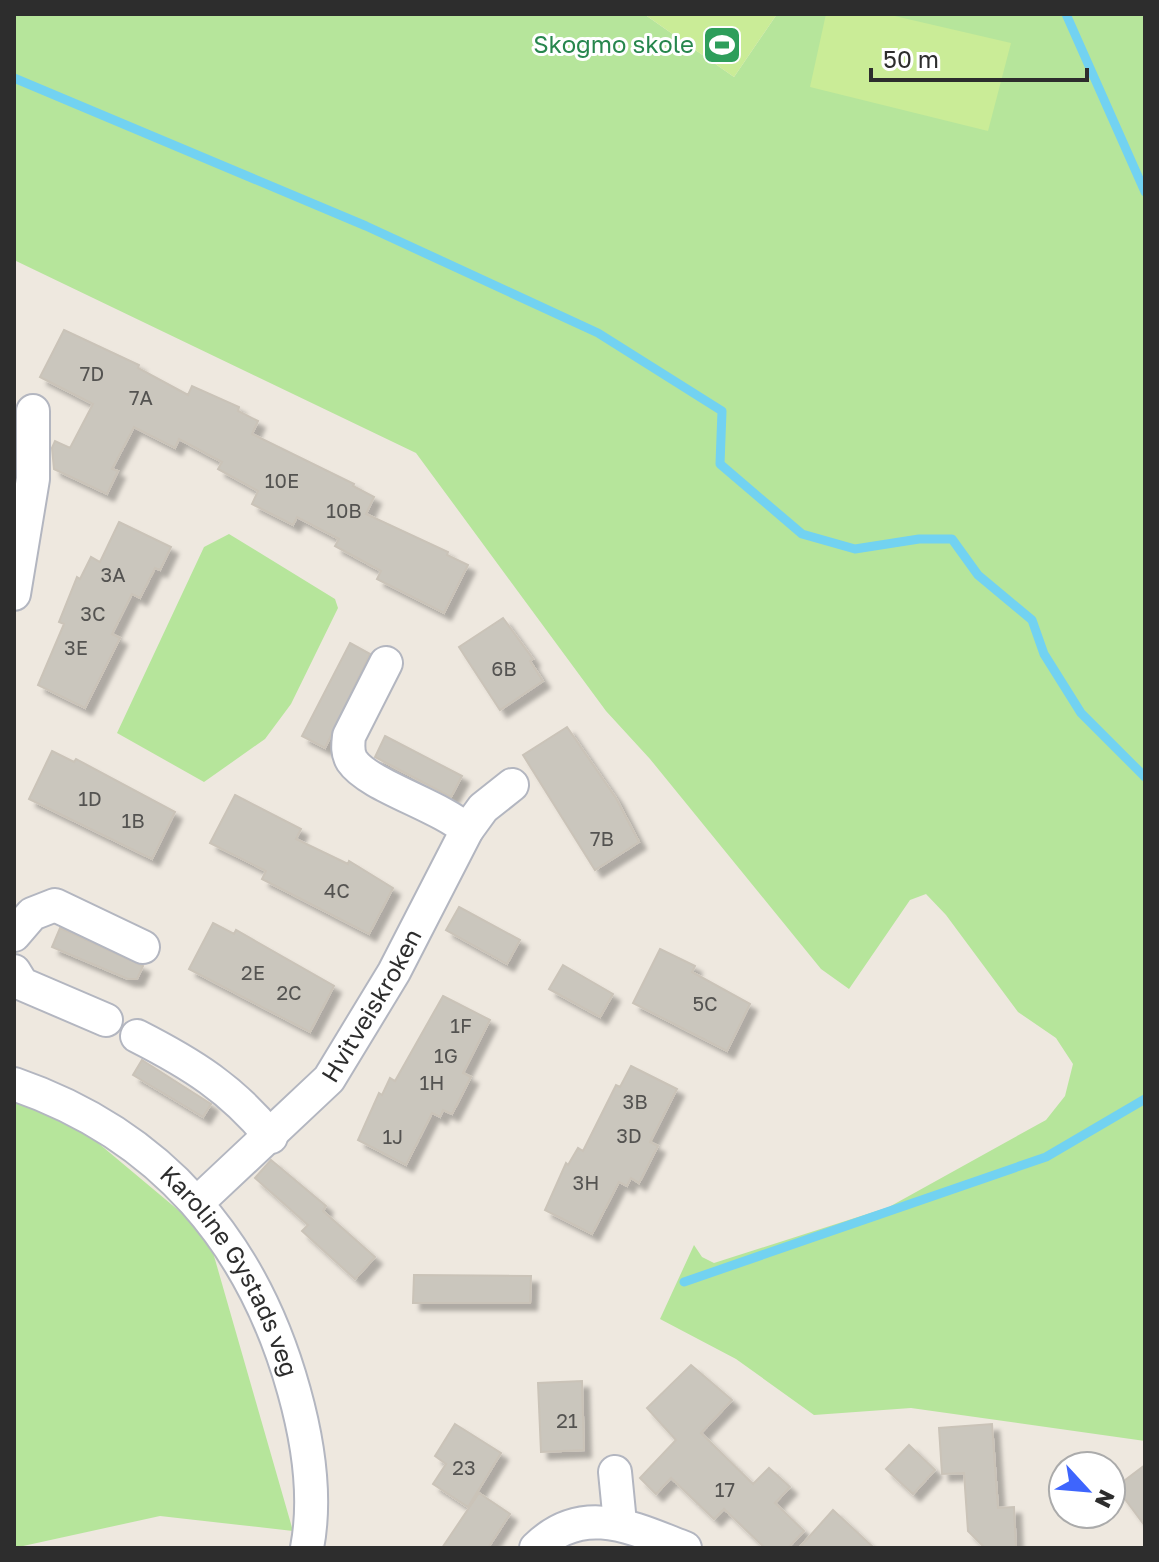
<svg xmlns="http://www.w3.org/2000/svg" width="1159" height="1562" viewBox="0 0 1159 1562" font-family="'Golos Text',sans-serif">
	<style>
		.green { fill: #b6e59b }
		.pitch { fill: #caec97 }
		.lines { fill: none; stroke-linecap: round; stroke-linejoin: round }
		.stream { stroke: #72d2f1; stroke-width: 9 }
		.building { fill: #cac6bd; stroke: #cac3b8; stroke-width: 2; filter: url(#shadow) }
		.minor-casing { stroke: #b3b6c0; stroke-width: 36 }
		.minor { stroke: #fff; stroke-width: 32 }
		.labels { text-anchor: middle; stroke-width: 6; stroke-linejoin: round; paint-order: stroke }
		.number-label { font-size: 20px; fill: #545351 }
		.leisure-label { font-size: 24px; fill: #27864d; stroke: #fff; text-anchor: end }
		.street-label { font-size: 24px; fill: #2d2d2d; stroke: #fff }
	</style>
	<defs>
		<filter id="shadow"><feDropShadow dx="7" dy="7" stdDeviation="2" flood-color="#0004"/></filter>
	</defs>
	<rect width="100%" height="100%" fill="#eee8df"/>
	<path class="green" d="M 14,14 L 644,14 L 734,77 L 777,14 L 1145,14 L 1145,1441 L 911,1408 L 814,1415 L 736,1359 L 660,1319 L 694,1245 L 702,1257 L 714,1263 L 889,1207 L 1046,1120 L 1065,1096 L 1073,1064 L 1056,1038 L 1018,1012 L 946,915 L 926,894 L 910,900 L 849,989 L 821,969 L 650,759 L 606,711 L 416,453 L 14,260 Z
		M 229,534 L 335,599 L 338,608 L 291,704 L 265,739 L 204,782 L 117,733 L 204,547 Z
		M 14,1082 L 36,1091 L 208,1235 L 293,1531 L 160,1516 L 14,1548 Z"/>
	<path class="pitch" d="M 644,14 L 777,14 L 734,77 Z
		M 826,14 L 886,14 L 1011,43 L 988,131 L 810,87 Z"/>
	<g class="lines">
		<path class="stream" d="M 1066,14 L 1145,192
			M 14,78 L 366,226 L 598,333 L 722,411 L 720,464 L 802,534 L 855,549 L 919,539 L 952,539 L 978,575 L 1032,620 L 1044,654 L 1081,713 L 1145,777
			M 684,1282 L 1046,1157 L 1145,1099"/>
	</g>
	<path class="building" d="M 64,330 L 139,365 L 138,368 L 188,395 L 192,386 L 239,407 L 238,411 L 258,421 L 252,434 L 354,484 L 353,486 L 374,497 L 366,514 L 448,552 L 447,555 L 468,565 L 444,613 L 377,579 L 381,571 L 335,546 L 339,539 L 297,517 L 293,525 L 252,504 L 258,491 L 218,469 L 222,462 L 179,439 L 175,448 L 134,427 L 112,469 L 118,471 L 107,494 L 54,469 L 52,448 L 55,441 L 70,448 L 93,404 L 40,377 Z
		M 119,522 L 171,547 L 160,570 L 155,568 L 140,598 L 132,594 L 112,634 L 120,638 L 85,708 L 38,685 L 64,624 L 59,622 L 77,577 L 80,579 L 91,557 L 100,562 Z
		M 503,618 L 533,659 L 530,661 L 543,681 L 500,710 L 459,647 Z
		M 350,643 L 370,654 L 325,748 L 302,736 Z
		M 567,727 L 616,798 L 639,842 L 595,870 L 523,755 Z
		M 385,736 L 462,776 L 451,797 L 375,757 Z
		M 52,751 L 74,762 L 76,759 L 175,812 L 152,859 L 29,799 Z
		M 235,795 L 301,829 L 296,839 L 348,864 L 349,861 L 393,888 L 369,934 L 262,879 L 266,871 L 210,843 Z
		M 459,907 L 520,940 L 507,964 L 446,930 Z
		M 213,923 L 234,934 L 236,930 L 334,986 L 310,1032 L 189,969 Z
		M 60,928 L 143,966 L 137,979 L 128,979 L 52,947 Z
		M 660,949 L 695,966 L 692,972 L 750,1004 L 727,1051 L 633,1003 Z
		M 563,965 L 613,994 L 600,1017 L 549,989 Z
		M 443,996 L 490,1020 L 463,1073 L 471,1077 L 452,1114 L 443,1110 L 440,1117 L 432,1113 L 406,1165 L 358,1140 L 379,1093 L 382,1095 L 390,1078 L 395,1081 Z
		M 142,1060 L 211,1104 L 203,1117 L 133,1075 Z
		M 631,1066 L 677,1089 L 650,1142 L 658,1146 L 639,1183 L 631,1178 L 627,1186 L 619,1182 L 592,1234 L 545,1210 L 566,1163 L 568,1165 L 578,1148 L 583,1151 L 616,1085 L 620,1087 Z
		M 271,1160 L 326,1206 L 323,1211 L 375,1257 L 355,1279 L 302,1231 L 308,1225 L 255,1178 Z
		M 414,1275 L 531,1276 L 530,1303 L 413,1303 Z
		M 691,1365 L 732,1400 L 701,1433 L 753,1484 L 769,1468 L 790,1487 L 775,1503 L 804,1531 L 788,1548 L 765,1548 L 724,1509 L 714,1519 L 671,1478 L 656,1494 L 640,1478 L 676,1440 L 647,1408 Z
		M 582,1381 L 584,1450 L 541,1452 L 538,1383 Z
		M 455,1424 L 501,1453 L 468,1507 L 433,1484 L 446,1464 L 435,1456 Z
		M 992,1424 L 998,1508 L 1014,1507 L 1016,1548 L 985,1548 L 968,1531 L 964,1473 L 942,1474 L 939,1428 Z
		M 909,1445 L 935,1470 L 913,1494 L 886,1469 Z
		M 1145,1465 L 1145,1526 L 1116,1487 Z
		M 479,1493 L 510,1514 L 488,1548 L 442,1548 Z
		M 833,1510 L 874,1548 L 799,1548 Z"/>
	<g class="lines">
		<g class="minor-casing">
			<g id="minor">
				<path d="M 14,594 L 33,479 L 33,411"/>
				<path d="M 386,663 L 349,736 C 348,745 347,753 352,761 C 369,786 439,805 467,830"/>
				<path d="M 14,935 L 32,914 L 55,905 L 143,947"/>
				<path d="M 14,971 L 22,984 L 106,1020"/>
				<path d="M 137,1036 C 192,1064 232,1089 271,1137"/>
				<path id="s1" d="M 14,1084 C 162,1135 253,1243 294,1391 C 308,1441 317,1496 307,1548"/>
				<path id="s2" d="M 197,1203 L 329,1079 L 394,972 L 467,830 L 483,808 L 512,785"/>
				<path d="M 615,1472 L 620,1523"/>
				<path d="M 536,1548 C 583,1502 633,1528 685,1548"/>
			</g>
		</g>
		<use href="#minor" class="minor"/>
	</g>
	<defs>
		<g id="stadium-square" transform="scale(2)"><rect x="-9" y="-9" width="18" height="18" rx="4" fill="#2e9e5b" stroke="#fff"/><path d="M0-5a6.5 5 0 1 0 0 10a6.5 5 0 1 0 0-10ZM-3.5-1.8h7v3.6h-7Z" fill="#fff"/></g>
	</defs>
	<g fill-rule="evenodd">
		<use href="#stadium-square" x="722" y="45"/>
	</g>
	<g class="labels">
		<g class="number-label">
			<text x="92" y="381">7D</text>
			<text x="141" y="405">7A</text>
			<text x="282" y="488">10E</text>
			<text x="344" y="518">10B</text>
			<text x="113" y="582">3A</text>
			<text x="93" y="621">3C</text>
			<text x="76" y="655">3E</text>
			<text x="504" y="676">6B</text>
			<text x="90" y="806">1D</text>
			<text x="133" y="828">1B</text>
			<text x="602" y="846">7B</text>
			<text x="337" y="898">4C</text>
			<text x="253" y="980">2E</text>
			<text x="289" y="1000">2C</text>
			<text x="705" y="1011">5C</text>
			<text x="461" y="1033">1F</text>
			<text x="446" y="1063">1G</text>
			<text x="432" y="1090">1H</text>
			<text x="635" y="1109">3B</text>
			<text x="629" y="1143">3D</text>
			<text x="393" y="1144">1J</text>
			<text x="586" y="1190">3H</text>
			<text x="567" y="1428">21</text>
			<text x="464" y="1475">23</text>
			<text x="725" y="1497">17</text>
		</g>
		<g class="leisure-label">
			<text x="694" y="53">Skogmo skole</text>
		</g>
		<g class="street-label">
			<text dy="8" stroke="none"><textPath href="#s2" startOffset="266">Hvitveiskroken</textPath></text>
			<text dy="8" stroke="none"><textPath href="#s1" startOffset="296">Karoline Gystads veg</textPath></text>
		</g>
	</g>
	<rect width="1159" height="1562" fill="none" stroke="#2d2d2d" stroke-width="32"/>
	<g transform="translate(1087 1490) rotate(116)"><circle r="38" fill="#ffffff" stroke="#ababab" stroke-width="2"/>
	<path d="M0-6L14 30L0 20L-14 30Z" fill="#3e65fd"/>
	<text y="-12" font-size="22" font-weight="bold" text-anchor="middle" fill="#2d2d2d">N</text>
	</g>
	<path d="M871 68v12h216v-12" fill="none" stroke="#2d2d2d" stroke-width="4"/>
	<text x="883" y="68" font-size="24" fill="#2d2d2d" stroke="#ffffff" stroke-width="6" paint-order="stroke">50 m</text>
</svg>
